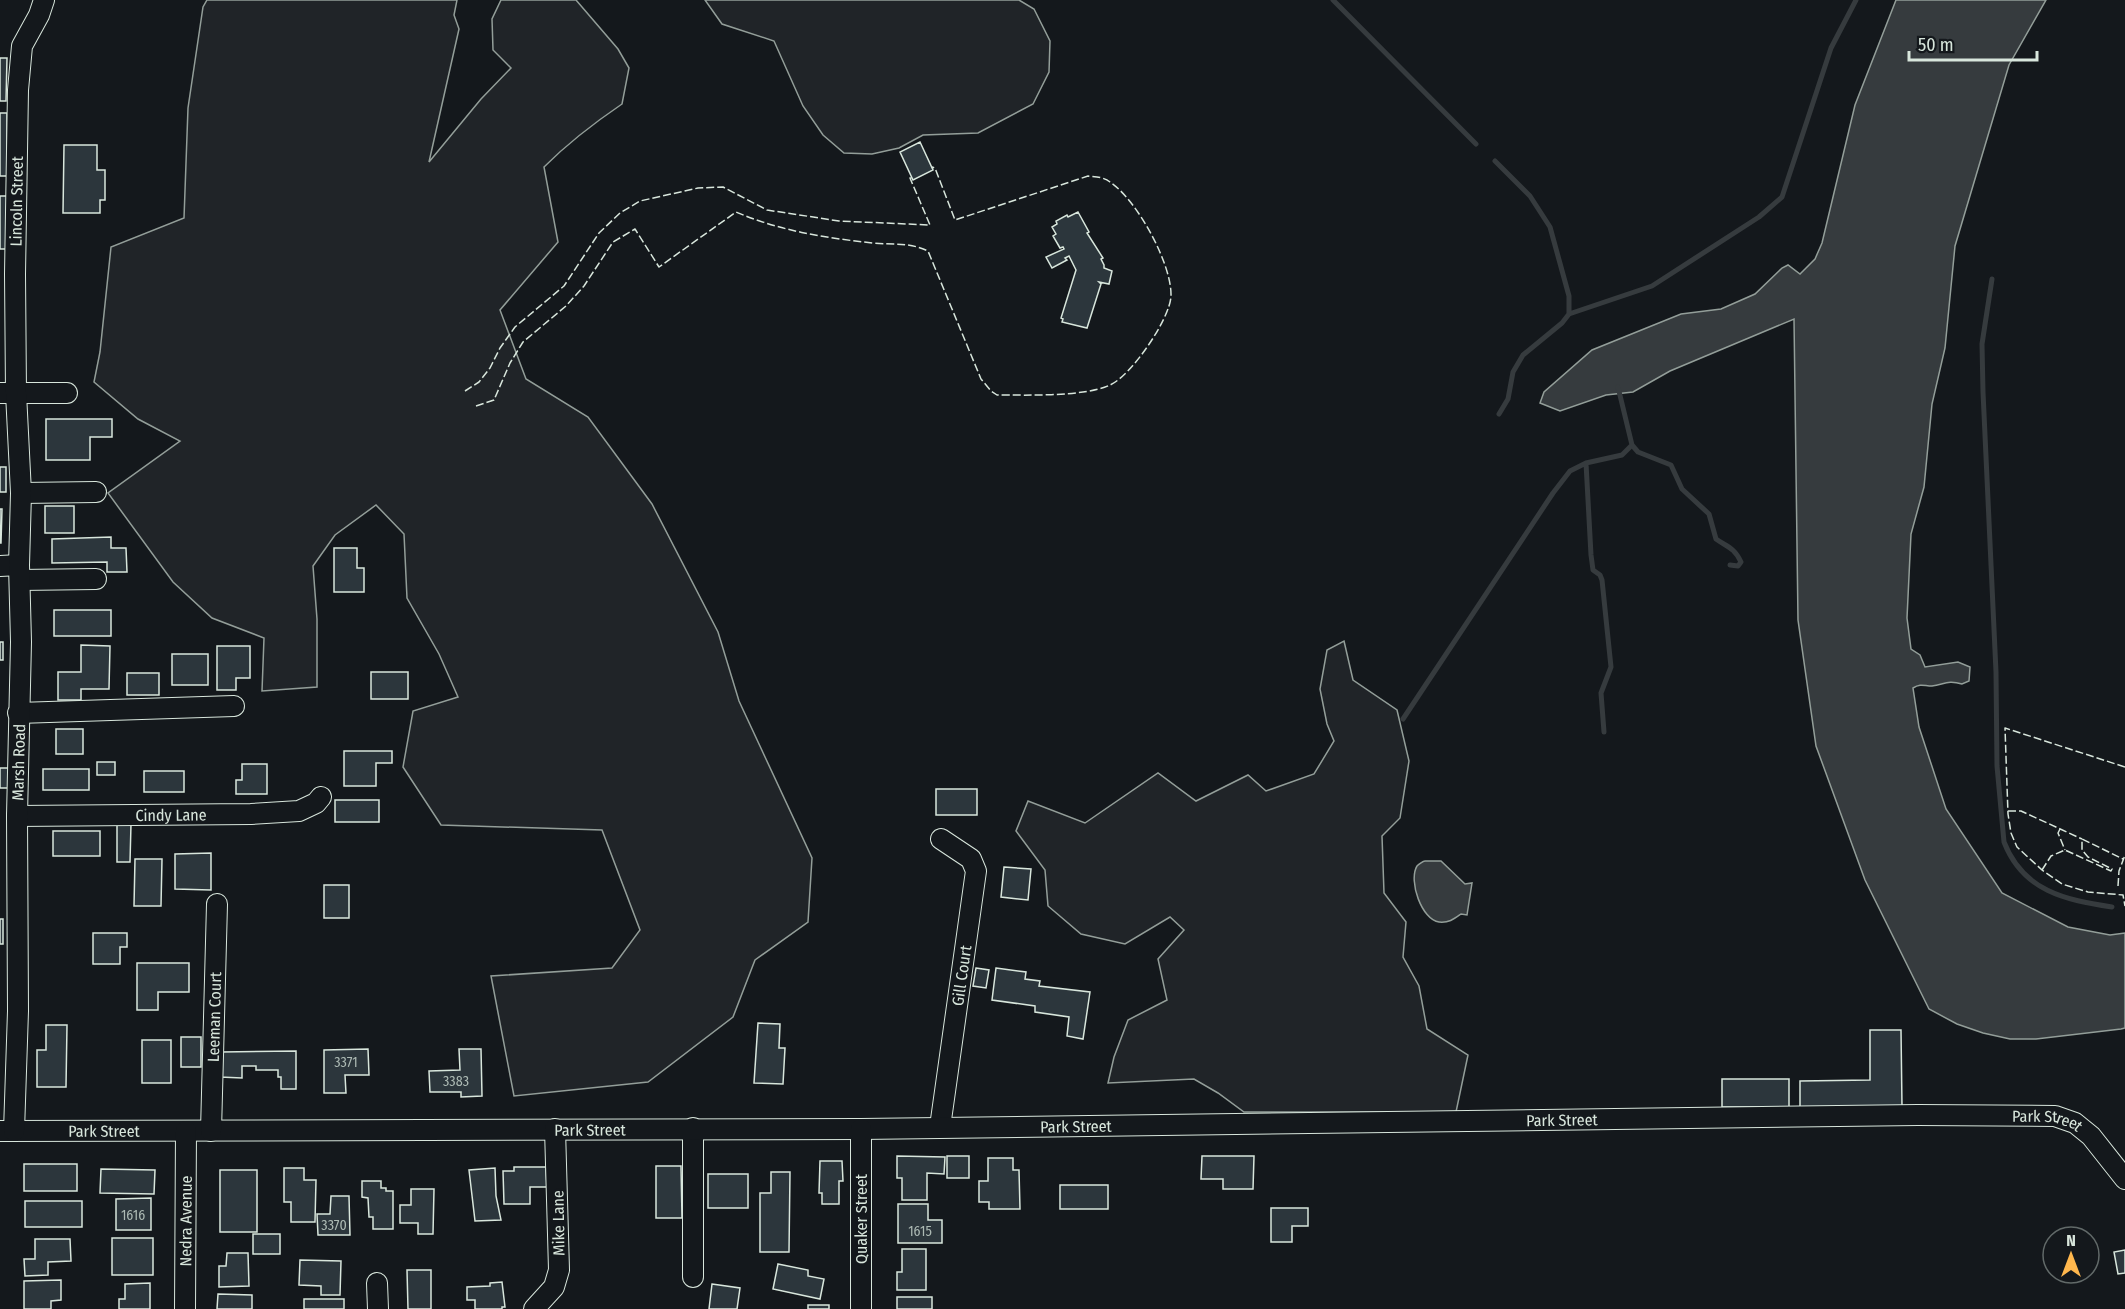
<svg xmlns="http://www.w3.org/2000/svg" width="2125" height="1309" viewBox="0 0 2125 1309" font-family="'Fira Sans Condensed',sans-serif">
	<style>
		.green { fill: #202428; stroke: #939e99; stroke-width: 1.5 }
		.water { fill: #363b3e; stroke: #939e99; stroke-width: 1.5 }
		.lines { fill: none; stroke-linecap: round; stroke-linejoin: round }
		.stream { stroke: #363b3e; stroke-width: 5 }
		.building { fill: #2c363c; stroke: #d8e6dc; stroke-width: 1.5 }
		.minor-casing { stroke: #d8e6dc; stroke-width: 22 }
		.minor { stroke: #14181c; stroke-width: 20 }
		.fence { stroke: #d8e6dc; stroke-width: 1.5; stroke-dasharray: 8 3; stroke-linecap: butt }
		.labels { text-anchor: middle; stroke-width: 4.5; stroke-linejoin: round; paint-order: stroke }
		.number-label { font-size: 14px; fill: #adbab4 }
		.street-label { font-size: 16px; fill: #d8e6dc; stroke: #14181c }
	</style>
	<rect width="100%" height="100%" fill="#14181c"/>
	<path class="green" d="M 207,0 L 457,0 L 454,15 L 459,29 L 429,162 L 481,99 L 511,68 L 493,50 L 492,19 L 501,0 L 576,0 L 618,49 L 629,68 L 622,104 C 594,123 568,143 544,167 L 558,242 L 500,310 L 526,379 L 588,417 L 652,504 L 718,632 L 739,701 L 812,858 L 808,922 L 755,960 L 733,1017 L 648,1082 L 514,1096 L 491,976 L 612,968 L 640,930 L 602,830 L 441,825 L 403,767 L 413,711 L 458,697 L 439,654 L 407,598 L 404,534 L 376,505 L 335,535 L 313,566 L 317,619 L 317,687 L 262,691 L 264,638 L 212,618 L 173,582 L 108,493 L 180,441 L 138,419 L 94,382 L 100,352 L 111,247 L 184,218 L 188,108 L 203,7 Z
		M 705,0 L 1019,0 L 1034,9 L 1050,41 L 1049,72 L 1033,104 L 978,133 L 923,135 L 899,148 L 872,154 L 844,153 L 823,135 L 803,106 L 774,41 L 722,24 Z
		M 1344,641 L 1353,680 L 1397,710 L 1409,761 L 1400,818 L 1382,836 L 1384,893 L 1406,922 L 1403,957 L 1419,986 L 1427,1029 L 1468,1055 L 1456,1112 L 1244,1112 L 1218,1093 L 1194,1079 L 1108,1083 L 1114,1057 L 1128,1020 L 1167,1000 L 1158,959 L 1184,930 L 1170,917 L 1125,944 L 1081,934 L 1048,906 L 1045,870 L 1016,831 L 1028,801 L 1085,823 L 1158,773 L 1196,801 L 1248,775 L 1266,791 L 1314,774 L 1334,741 L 1327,724 L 1320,689 L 1327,650 Z"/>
	<path class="water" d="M 1896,0 L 2046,0 L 2009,65 L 1955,246 L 1945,348 L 1932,404 L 1924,487 L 1911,534 L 1907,618 L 1911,649 L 1920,655 L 1925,667 L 1958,662 L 1970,667 L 1969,681 L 1962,684 C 1948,680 1945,684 1932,686 C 1924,686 1921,683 1913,688 L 1919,727 L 1946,809 L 2002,893 L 2068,927 L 2110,935 L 2125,933 L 2125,1028 L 2121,1029 L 2036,1039 L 2010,1039 L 1983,1033 L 1957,1024 L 1929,1009 L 1865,880 L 1816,746 L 1798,620 L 1794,319 L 1670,371 L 1633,392 L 1606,395 L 1560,411 L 1540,403 L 1544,392 L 1592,350 L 1681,314 L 1721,309 L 1755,294 L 1782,268 L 1788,265 L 1800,274 L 1815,259 L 1822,243 L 1855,105 Z
		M 1425,861 L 1441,861 L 1465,884 L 1472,883 L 1467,915 L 1461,914 C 1454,919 1449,923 1439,922 C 1422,920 1408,881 1417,866 C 1418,865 1423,861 1425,861 Z"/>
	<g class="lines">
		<path class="stream" d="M 1333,0 L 1476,144
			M 1495,161 L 1530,196 L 1550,227 L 1569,296 L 1569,314 L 1562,323 L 1523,355 L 1513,372 L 1508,399 L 1499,414
			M 1992,279 L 1982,344 L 1983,392 L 1996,672 L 1997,766 L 2004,842 C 2023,891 2065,900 2112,907
			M 1569,314 L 1652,286 L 1759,217 L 1782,197 L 1831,48 L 1856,0
			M 1632,445 L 1638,452 L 1671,465 L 1682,489 L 1709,514 L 1716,539 C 1727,547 1734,547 1741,562 L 1738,566 L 1730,565
			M 1586,463 L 1591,555 L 1593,570 L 1600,575 L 1602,580 L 1611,667 L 1601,693 L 1604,732
			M 1403,719 L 1553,493 L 1570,471 L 1586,463 L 1622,455 L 1632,445 L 1618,387"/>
	</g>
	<path class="building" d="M 0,58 L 7,58 L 6,101 L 0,101 Z
		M 0,113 L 7,113 L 7,176 L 0,176 Z
		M 920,142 L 933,170 L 913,180 L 900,152 Z
		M 64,145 L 97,145 L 97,170 L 105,170 L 105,200 L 100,200 L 100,213 L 63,213 Z
		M 0,196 L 7,196 L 7,249 L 0,249 Z
		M 1078,212 L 1089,232 L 1087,233 L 1103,258 L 1101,259 L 1104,265 L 1104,268 L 1112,271 L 1109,284 L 1099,282 L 1101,284 L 1087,328 L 1062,322 L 1063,319 L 1061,318 L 1076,270 L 1069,256 L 1065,258 L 1067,260 L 1052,268 L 1046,257 L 1064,249 L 1063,247 L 1060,248 L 1053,236 L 1056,234 L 1052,227 L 1057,224 L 1056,221 L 1067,215 L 1068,217 Z
		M 46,419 L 112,419 L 112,437 L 90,437 L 90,460 L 46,460 Z
		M 0,467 L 6,467 L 6,492 L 0,492 Z
		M 45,506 L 74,506 L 74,533 L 45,533 Z
		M 0,509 L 2,509 L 1,543 L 0,543 Z
		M 111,537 L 111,548 L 126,548 L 127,572 L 107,572 L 107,562 L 52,563 L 52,539 Z
		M 334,548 L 357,548 L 357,568 L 364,568 L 364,592 L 334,592 Z
		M 54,610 L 111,610 L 111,636 L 54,636 Z
		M 0,642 L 3,642 L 3,660 L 0,660 Z
		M 81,645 L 110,646 L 109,689 L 81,689 L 81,700 L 58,700 L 58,672 L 81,672 Z
		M 217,646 L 250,646 L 250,678 L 236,678 L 236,690 L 217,690 Z
		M 172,654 L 208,654 L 208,685 L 172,685 Z
		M 371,672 L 408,672 L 408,699 L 371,699 Z
		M 127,673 L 159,673 L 159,695 L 127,695 Z
		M 56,729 L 83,729 L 83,754 L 56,754 Z
		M 344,751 L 392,751 L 392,763 L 376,763 L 376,786 L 344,786 Z
		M 97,762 L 115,762 L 115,775 L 97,775 Z
		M 242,764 L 267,764 L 267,794 L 236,794 L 236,780 L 242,780 Z
		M 0,768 L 9,768 L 9,788 L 0,788 Z
		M 43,769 L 89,769 L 89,790 L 43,790 Z
		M 144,771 L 184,771 L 184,792 L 144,792 Z
		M 936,789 L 977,789 L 977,815 L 936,815 Z
		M 335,800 L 379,800 L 379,822 L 335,822 Z
		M 117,824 L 131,824 L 130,862 L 117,862 Z
		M 53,831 L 100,831 L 100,856 L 53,856 Z
		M 211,853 L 211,890 L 175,889 L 175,854 Z
		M 135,859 L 162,859 L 161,906 L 134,906 Z
		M 1004,867 L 1031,869 L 1028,900 L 1001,897 Z
		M 324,885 L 349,885 L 349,918 L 324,918 Z
		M 0,919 L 3,919 L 3,944 L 0,944 Z
		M 93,933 L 127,933 L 127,947 L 120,947 L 120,964 L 93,964 Z
		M 137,963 L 189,963 L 189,992 L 158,992 L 158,1010 L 137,1010 Z
		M 976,968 L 989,970 L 986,988 L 973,986 Z
		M 996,968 L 1026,972 L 1025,979 L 1040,981 L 1039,986 L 1090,992 L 1083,1039 L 1067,1036 L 1069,1017 L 1035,1012 L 1035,1006 L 992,1000 Z
		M 758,1023 L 780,1024 L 779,1048 L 785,1048 L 783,1084 L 754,1083 Z
		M 46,1025 L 67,1025 L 66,1087 L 37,1087 L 37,1050 L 46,1050 Z
		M 1870,1030 L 1901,1030 L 1902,1107 L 1800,1107 L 1800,1081 L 1870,1080 Z
		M 181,1037 L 201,1037 L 201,1067 L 181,1067 Z
		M 142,1040 L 171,1040 L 171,1083 L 142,1083 Z
		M 368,1049 L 369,1075 L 345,1075 L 346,1093 L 324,1093 L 324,1050 Z
		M 459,1049 L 481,1049 L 482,1096 L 461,1097 L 461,1092 L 430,1092 L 429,1071 L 460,1070 Z
		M 296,1051 L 296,1089 L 281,1089 L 281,1077 L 278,1077 L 278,1070 L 256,1070 L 256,1066 L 242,1066 L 242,1078 L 220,1077 L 221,1052 Z
		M 1722,1079 L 1789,1079 L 1789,1107 L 1722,1107 Z
		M 897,1156 L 945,1157 L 944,1174 L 927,1173 L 927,1200 L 902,1200 L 902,1178 L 897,1178 Z
		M 947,1156 L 969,1156 L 969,1178 L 947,1178 Z
		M 1202,1156 L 1254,1156 L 1253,1189 L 1223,1189 L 1223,1179 L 1201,1179 Z
		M 988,1158 L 1013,1158 L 1013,1170 L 1019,1170 L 1020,1209 L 989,1209 L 989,1202 L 979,1202 L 979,1181 L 988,1181 Z
		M 820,1161 L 842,1161 L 843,1181 L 839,1181 L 839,1204 L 822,1204 L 822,1193 L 819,1193 Z
		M 24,1164 L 77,1164 L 77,1191 L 24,1191 Z
		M 656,1166 L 681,1166 L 682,1218 L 656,1218 Z
		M 514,1167 L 546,1167 L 547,1187 L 530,1187 L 530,1204 L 504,1204 L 503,1171 L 514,1171 Z
		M 284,1168 L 304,1168 L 304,1180 L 316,1180 L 315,1222 L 291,1222 L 291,1202 L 284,1202 Z
		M 495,1168 L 496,1196 L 501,1220 L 475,1221 L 469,1170 Z
		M 101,1169 L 155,1170 L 154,1194 L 100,1193 Z
		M 220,1170 L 257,1170 L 257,1232 L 220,1232 Z
		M 771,1172 L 790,1172 L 789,1252 L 760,1252 L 760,1193 L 771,1193 Z
		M 708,1174 L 748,1174 L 748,1208 L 708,1208 Z
		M 362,1181 L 381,1181 L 381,1188 L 386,1188 L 386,1191 L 393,1191 L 393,1229 L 373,1229 L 373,1217 L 369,1217 L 368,1198 L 362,1197 Z
		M 1060,1185 L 1108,1185 L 1108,1209 L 1060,1209 Z
		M 411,1189 L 434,1189 L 433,1234 L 418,1234 L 418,1223 L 400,1223 L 400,1205 L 411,1205 Z
		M 331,1196 L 349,1196 L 350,1235 L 318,1235 L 317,1214 L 330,1214 Z
		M 151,1198 L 151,1230 L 116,1230 L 116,1199 Z
		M 25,1201 L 82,1201 L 82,1227 L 25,1227 Z
		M 898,1204 L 928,1204 L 928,1220 L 942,1220 L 942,1243 L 898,1243 Z
		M 1271,1208 L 1308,1208 L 1308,1226 L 1292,1226 L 1292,1242 L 1271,1242 Z
		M 253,1234 L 280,1234 L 280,1254 L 253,1254 Z
		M 112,1238 L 153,1238 L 153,1275 L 112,1275 Z
		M 35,1239 L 70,1239 L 71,1261 L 48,1262 L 48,1275 L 25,1276 L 24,1259 L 35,1259 Z
		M 902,1249 L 926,1249 L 926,1290 L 897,1290 L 897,1272 L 902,1272 Z
		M 2125,1250 L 2125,1273 L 2118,1274 L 2114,1252 Z
		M 227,1253 L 248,1253 L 249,1286 L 219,1287 L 219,1266 L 226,1266 Z
		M 300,1260 L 341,1261 L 340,1295 L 321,1295 L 321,1286 L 299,1285 Z
		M 778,1264 L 808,1270 L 808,1276 L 824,1279 L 820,1299 L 773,1289 Z
		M 407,1270 L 431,1270 L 431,1309 L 408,1309 Z
		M 61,1280 L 61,1300 L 51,1301 L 51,1309 L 24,1309 L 24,1281 Z
		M 502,1282 L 505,1307 L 502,1307 L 502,1309 L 475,1309 L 475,1300 L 467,1300 L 467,1287 L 490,1286 L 490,1283 Z
		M 150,1283 L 150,1309 L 119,1309 L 119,1299 L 125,1299 L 125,1284 Z
		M 712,1284 L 740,1288 L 737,1309 L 709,1309 Z
		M 218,1294 L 252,1295 L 252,1309 L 217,1309 Z
		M 897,1297 L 932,1297 L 932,1309 L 897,1309 Z
		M 304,1299 L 344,1299 L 344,1309 L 304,1309 Z
		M 808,1305 L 829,1305 L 829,1309 L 808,1309 Z"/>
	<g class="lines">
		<g class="minor-casing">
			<g id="minor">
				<path d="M 0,393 L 67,393"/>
				<path d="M 21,493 L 96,492"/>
				<path d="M 0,566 L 19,565"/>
				<path d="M 20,580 L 96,579"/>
				<path d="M 18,713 L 234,706"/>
				<path id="s1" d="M 17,816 L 251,814 L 299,811 L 316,803 L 321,797"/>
				<path id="s2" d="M 940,1127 L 976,871 L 971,859 L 941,839"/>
				<path d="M 693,1128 L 693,1277"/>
				<path id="s3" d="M 0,1131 L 861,1129 L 1918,1115 L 2055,1116 L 2075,1123 L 2091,1136 L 2125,1179"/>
				<path id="s4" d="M 14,1131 L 18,1011 L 17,816 L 21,642 L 19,565 L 21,493 L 16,393 L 15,274 L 18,90 L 22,46 L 39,15 L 44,0"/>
				<path id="s5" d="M 211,1131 L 217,904"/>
				<path d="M 377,1283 L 378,1309"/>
				<path id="s6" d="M 185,1309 L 186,1131"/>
				<path d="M 534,1309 L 554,1287 L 559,1270 L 555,1129"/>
				<path d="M 861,1309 L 861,1129"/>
			</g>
		</g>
		<use href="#minor" class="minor"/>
		<path class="fence" d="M 465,391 L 479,382 L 490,368 L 500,348 L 515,327 L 564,286 L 599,233 L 620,213 L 640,201 L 698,188 L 723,187 L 767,210 L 839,221 L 930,225 L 910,178 L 912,178
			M 476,406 L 494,400 L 510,363 L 523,342 L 566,306 L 584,286 L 613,242 L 635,229 L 659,267 L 736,212 C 780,231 826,238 873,243 C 894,245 909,242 928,251 L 981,379 L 991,391 L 997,395 C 1027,395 1084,397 1110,385 C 1131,376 1170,319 1171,296 C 1172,264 1137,200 1110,182 C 1104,177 1096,177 1088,176 L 955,220 L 935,168 L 932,167
			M 2125,767 L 2005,728 L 2008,814 L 2011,833 L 2017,847 L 2042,870 L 2062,884 L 2088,892 L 2123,895 L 2125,906
			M 2008,811 L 2021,811 L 2082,839
			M 2060,829 L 2058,833 L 2065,850
			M 2042,870 L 2051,856 L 2065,850 L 2111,871 L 2112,869 L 2088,857 L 2082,850 L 2082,839 L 2123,859
			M 2118,886 L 2119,871 L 2125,855"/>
	</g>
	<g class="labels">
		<g class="number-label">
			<text x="346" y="1067">3371</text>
			<text x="456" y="1086">3383</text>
			<text x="133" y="1220">1616</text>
			<text x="334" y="1230">3370</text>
			<text x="920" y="1236">1615</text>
		</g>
		<g class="street-label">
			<text dy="6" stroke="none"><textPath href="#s4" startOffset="930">Lincoln Street</textPath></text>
			<text dy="6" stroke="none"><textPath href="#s4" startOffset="369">Marsh Road</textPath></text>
			<text dy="6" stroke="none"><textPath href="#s1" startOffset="154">Cindy Lane</textPath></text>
			<text dy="6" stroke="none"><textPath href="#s2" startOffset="153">Gill Court</textPath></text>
			<text dy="6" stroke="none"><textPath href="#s5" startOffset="114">Leeman Court</textPath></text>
			<text dy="6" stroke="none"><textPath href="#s3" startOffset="1562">Park Street</textPath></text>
			<text dy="6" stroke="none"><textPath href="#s3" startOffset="2048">Park Street</textPath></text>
			<text dy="6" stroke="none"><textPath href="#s3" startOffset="1076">Park Street</textPath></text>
			<text dy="6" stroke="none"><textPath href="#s3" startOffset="590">Park Street</textPath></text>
			<text dy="6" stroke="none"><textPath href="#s3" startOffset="104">Park Street</textPath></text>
			<text transform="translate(861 1219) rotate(-90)" y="6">Quaker Street</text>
			<text dy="6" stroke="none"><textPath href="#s6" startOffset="88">Nedra Avenue</textPath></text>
			<text transform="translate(558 1223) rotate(-91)" y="6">Mike Lane</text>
		</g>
	</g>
	<g transform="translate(2071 1255)"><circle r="28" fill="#14181c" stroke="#626a69" stroke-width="1.5"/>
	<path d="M0-4.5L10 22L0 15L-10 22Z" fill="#ffb74d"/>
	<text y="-9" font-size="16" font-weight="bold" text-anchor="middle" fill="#d8e6dc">N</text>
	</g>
	<path d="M1909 51v9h128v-9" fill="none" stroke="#d8e6dc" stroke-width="3"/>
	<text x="1918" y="51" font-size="18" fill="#d8e6dc" stroke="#14181c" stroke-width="4.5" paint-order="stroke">50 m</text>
</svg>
